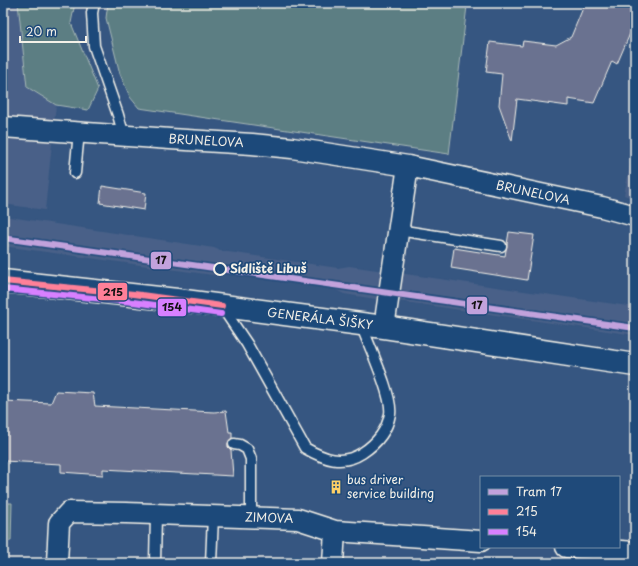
<svg xmlns="http://www.w3.org/2000/svg" width="638" height="566" viewBox="0 0 638 566" font-family="'Playpen Sans',sans-serif">
	<style>
		.built { fill: #496188 }
		.green { fill: #5c7e83; stroke: #a8b8b6 }
		.building { fill: #6b7290; stroke: #f4f1e8 }
		.lines { fill: none; stroke-linecap: round; stroke-linejoin: round }
		.service-casing { stroke: #f4f1e8; stroke-width: 13 }
		.minor-casing { stroke: #f4f1e8; stroke-width: 23 }
		.secondary-casing { stroke: #f4f1e8; stroke-width: 25 }
		.service { stroke: #1f4a7a; stroke-width: 10 }
		.minor { stroke: #1f4a7a; stroke-width: 20 }
		.secondary { stroke: #1f4a7a; stroke-width: 22 }
		.bus-1-casing { stroke: #1f4a7a; stroke-width: 9 }
		.bus-2-casing { stroke: #1f4a7a; stroke-width: 9 }
		.bus-1 { stroke: #ff8098; stroke-width: 6 }
		.bus-2 { stroke: #d880ff; stroke-width: 6 }
		.tram-1-casing { stroke: #1f4a7a; stroke-width: 9 }
		.tram-1 { stroke: #c2a2dc; stroke-width: 6 }
		.stop-dot { fill: #1f4a7a; stroke: #f4f1e8; stroke-width: 2 }
		.labels { text-anchor: middle; stroke-width: 3.5; stroke-linejoin: round; paint-order: stroke }
		.street-label { font-size: 12px; fill: #f4f1e8; stroke: #1f4a7a }
		.stop-label { font-size: 12px; font-weight: bold; fill: #f4f1e8; stroke: #1f4a7a; text-anchor: start }
		.poi-label { font-size: 12px; fill: #f4f1e8; stroke: #1f4a7a; text-anchor: start }
		.line-badge { stroke: #1f4a7a; stroke-width: 1.5 }
		.pale-badge-label { font-size: 11px; text-anchor: middle; font-weight: bold; fill: #111 }
	</style>
	<rect width="100%" height="100%" fill="#365681"/>
	<filter id="ink" filterUnits="userSpaceOnUse"><feTurbulence type="fractalNoise" baseFrequency=".025" numOctaves="2"/><feDisplacementMap in="SourceGraphic" scale="8" xChannelSelector="R" yChannelSelector="G"/><feConvolveMatrix kernelMatrix="1 2 1 2 8 2 1 2 1" color-interpolation-filters="sRGB"/></filter>
	<g filter="url(#ink)">
		<path class="built" d="M 3,3 L 18,3 L 27,87 L 56,105 L 45,210 L 3,204 Z
			M 635,140 L 635,199 L 624,195 Z
			M 3,216 L 214,248 L 221,251 L 338,268 L 349,266 L 635,307 L 635,335 L 377,298 L 376,299 L 344,294 L 336,290 L 217,273 L 213,275 L 3,246 Z"/>
		<path class="green" d="M 18,3 L 75,3 L 71,23 L 98,89 L 88,110 L 56,105 L 27,87 Z
			M 108,3 L 423,3 L 467,6 L 449,154 L 139,108 L 130,97 L 120,74 L 106,18 Z
			M 3,503 L 12,503 L 11,541 L 3,541 Z"/>
		<path class="building" d="M 585,3 L 635,3 L 635,22 L 617,64 L 612,61 L 594,103 L 568,99 L 568,106 L 517,99 L 512,141 L 499,105 L 502,74 L 486,72 L 490,42 L 522,46 L 523,41 L 556,45 L 571,37 Z
			M 102,186 L 146,193 L 144,210 L 100,203 Z
			M 509,232 L 534,235 L 527,280 L 451,268 L 454,248 L 505,256 Z
			M 56,391 L 93,393 L 95,406 L 214,412 L 226,411 L 229,432 L 232,432 L 232,438 L 228,443 L 228,447 L 231,450 L 233,476 L 103,469 L 103,475 L 61,472 L 61,464 L 3,461 L 3,401 L 51,403 Z"/>
		<g class="lines">
			<g class="service-casing">
				<path id="service" d="M 94,3 L 92,13 L 94,46 L 118,115 L 124,136
					M 75,173 L 79,132
					M 398,230 L 501,246
					M 222,307 L 247,344 L 305,448 C 324,459 342,466 362,453 C 376,444 387,431 390,414 C 393,396 368,344 361,324
					M 234,444 L 240,445 L 247,449 L 251,459 L 251,517
					M 155,562 L 156,515
					M 211,563 L 213,516"/>
			</g>
			<g class="minor-casing">
				<path id="minor" d="M 3,127 L 170,139 L 252,144 L 292,148 L 408,166 L 602,207 L 635,216
					M 384,327 L 408,166
					M 566,547 L 635,552
					M 57,563 L 59,523 L 69,512 L 126,513 L 298,519 L 335,531 L 481,541
					M 333,563 L 335,531"/>
			</g>
			<g class="secondary-casing">
				<path id="secondary" d="M 3,281 L 177,300 L 384,327 L 635,365"/>
			</g>
			<use href="#service" class="service"/>
			<use href="#minor" class="minor"/>
			<use href="#secondary" class="secondary"/>
			<g class="bus-1-casing">
				<path id="bus-1" d="M 3,281 L 134,294 L 222,306"/>
			</g>
			<g class="bus-2-casing">
				<path id="bus-2" d="M 3,289 L 133,302 L 221,314"/>
			</g>
			<use href="#bus-1" class="bus-1"/>
			<use href="#bus-2" class="bus-2"/>
			<g class="tram-1-casing">
				<path id="tram-1" d="M 3,238 L 635,328"/>
			</g>
			<use href="#tram-1" class="tram-1"/>
		</g>
	</g>
	<defs>
		<g id="building-bare" transform="scale(1.08)"><path d="M-4-6H4V6H1V3H-1V6H-4ZM-2.5-4.3h1.7v1.8h-1.7ZM.8-4.3h1.7v1.8H.8ZM-2.5-1h1.7V.8h-1.7ZM.8-1h1.7V.8H.8Z" fill="#ffd166" stroke="#1f4a7a" stroke-width="2.5" paint-order="stroke"/></g>
	</defs>
	<g fill-rule="evenodd">
		<use href="#building-bare" x="336" y="487"/>
	</g>
	<circle class="stop-dot" cx="220" cy="269" r="6"/>
	<g class="labels">
		<g class="street-label">
			<text transform="translate(206 141) rotate(3)" y="4">BRUNELOVA</text>
			<text transform="translate(533 193) rotate(12)" y="4">BRUNELOVA</text>
			<text transform="translate(320 319) rotate(7)" y="4">GENERÁLA ŠIŠKY</text>
			<text transform="translate(269 518) rotate(2)" y="4">ZIMOVA</text>
		</g>
		<g class="stop-label">
			<text x="230" y="273">Sídliště Libuš</text>
		</g>
		<g class="poi-label">
			<text x="347" y="484">bus driver<tspan x="347" dy="14">service building</tspan></text>
		</g>
	</g>
	<g class="line-badge">
		<rect x="150" y="251" width="22" height="19" rx="4" fill="#c2a2dc"/>
		<rect x="97" y="282" width="31" height="19" rx="4" fill="#ff8098"/>
		<rect x="466" y="296" width="22" height="19" rx="4" fill="#c2a2dc"/>
		<rect x="157" y="298" width="30" height="19" rx="4" fill="#d880ff"/>
	</g>
	<g class="pale-badge-label">
		<text x="161" y="264">17</text>
		<text x="113" y="296">215</text>
		<text x="477" y="309">17</text>
		<text x="172" y="311">154</text>
	</g>
	<rect width="638" height="566" fill="none" stroke="#1f4a7a" stroke-width="16"/>
	<rect x="8" y="8" width="622" height="550" fill="none" stroke="#f4f1e8" stroke-width="1.5" filter="url(#ink)"/>
	<rect x="480" y="476" width="140" height="72" fill="#1f4a7a" stroke="#748da6"/>
	<rect x="488" y="489" width="20" height="6" fill="#c2a2dc" stroke="#748da6"/>
	<text x="516" y="496" font-size="12" fill="#f4f1e8">Tram 17</text>
	<rect x="488" y="509" width="20" height="6" fill="#ff8098" stroke="#748da6"/>
	<text x="516" y="516" font-size="12" fill="#f4f1e8">215</text>
	<rect x="488" y="529" width="20" height="6" fill="#d880ff" stroke="#748da6"/>
	<text x="516" y="536" font-size="12" fill="#f4f1e8">154</text>
	<path d="M20 36v6h66v-6" fill="none" stroke="#f4f1e8" stroke-width="2"/>
	<text x="26" y="36" font-size="12" fill="#f4f1e8" stroke="#1f4a7a" stroke-width="3" paint-order="stroke">20 m</text>
</svg>
